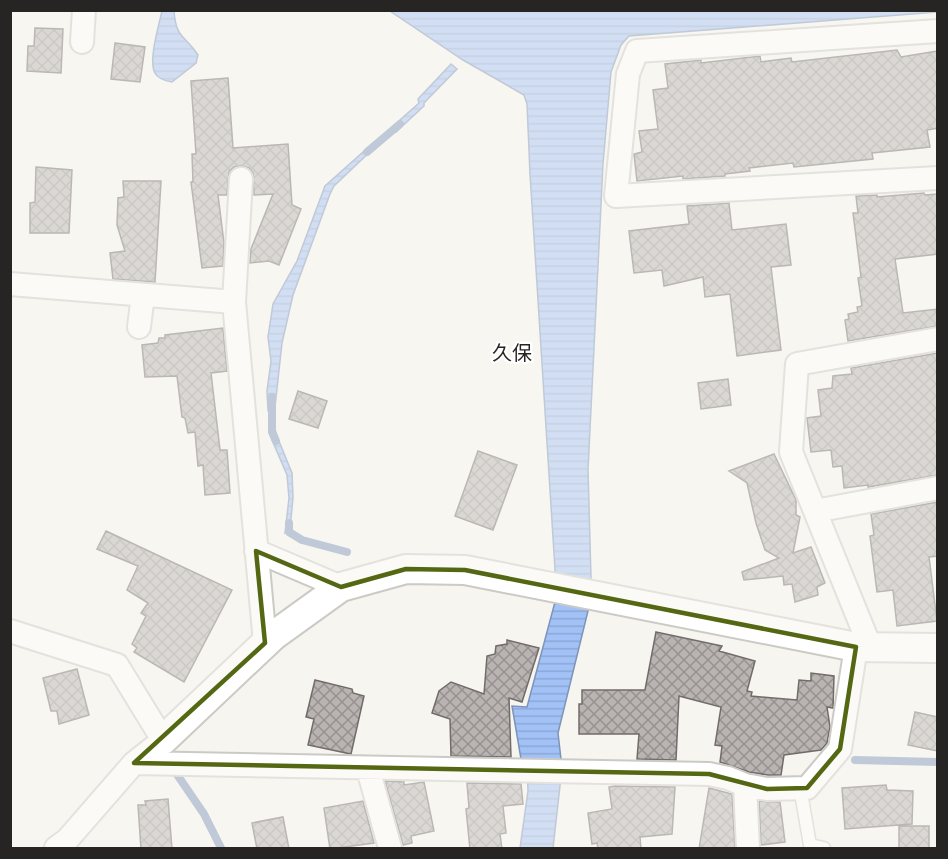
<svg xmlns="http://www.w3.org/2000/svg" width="948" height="859" viewBox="0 0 948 859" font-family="Poppins,'Noto Sans JP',sans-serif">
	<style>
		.water { fill: url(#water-rules); stroke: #7d93b8; stroke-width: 1.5 }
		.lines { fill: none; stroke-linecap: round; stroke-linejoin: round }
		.stream { stroke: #7d93b8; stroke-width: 8 }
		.building { fill: url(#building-cross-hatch); stroke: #716c6a; stroke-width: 1.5 }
		.service-casing { stroke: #cbcac5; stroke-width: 15 }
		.minor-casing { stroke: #cbcac5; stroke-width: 26 }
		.tertiary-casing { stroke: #cbcac5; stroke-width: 32 }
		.service { stroke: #fff; stroke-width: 12 }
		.minor { stroke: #fff; stroke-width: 22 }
		.tertiary { stroke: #fff; stroke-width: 28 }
		.marked { fill: none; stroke: #546712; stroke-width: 4.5; stroke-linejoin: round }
		.labels { text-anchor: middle; stroke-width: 4.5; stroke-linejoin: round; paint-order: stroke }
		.neighbourhood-label { font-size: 20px; fill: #262524; stroke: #fff }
	</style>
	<defs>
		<pattern id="water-rules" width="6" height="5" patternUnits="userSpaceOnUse" patternTransform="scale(1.5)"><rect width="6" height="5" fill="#a2c2f7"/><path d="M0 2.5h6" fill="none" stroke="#8ba7d4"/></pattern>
		<pattern id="building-cross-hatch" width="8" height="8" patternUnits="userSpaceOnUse" patternTransform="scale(1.5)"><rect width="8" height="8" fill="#b9b4b2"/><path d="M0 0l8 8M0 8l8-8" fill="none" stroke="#969291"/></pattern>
	</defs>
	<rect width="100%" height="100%" fill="#f7f5f0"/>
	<path class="water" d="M 162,11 L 174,11 C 176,39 185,35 198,55 L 196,63 L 172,82 C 166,81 158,79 155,73 C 148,61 159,25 162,11 Z
		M 390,11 L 937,11 L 937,12 L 629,36 L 621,45 L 611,72 L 603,164 L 588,470 L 591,577 L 588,611 L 558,733 L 562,768 L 553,848 L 520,848 L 528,791 L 527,762 L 521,759 L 512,706 L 527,707 L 555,602 L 555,569 L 530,174 L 527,104 L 524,95 L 463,60 Z
		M 451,64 L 457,69 L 424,103 L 424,106 L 396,132 L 391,128 L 419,103 L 418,99 Z
		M 372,144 L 375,147 L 334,186 L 330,194 L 293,295 L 282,343 L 275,407 L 270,407 L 268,410 L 267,391 L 271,361 L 268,337 L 273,304 L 297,261 L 325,186 Z
		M 274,429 L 292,473 L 293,497 L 290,530 L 285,533 L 289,498 L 287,475 L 269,433 L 269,431 Z"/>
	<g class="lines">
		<path class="stream" d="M 367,152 L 400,124
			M 272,397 L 272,431 L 276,441
			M 289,523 L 289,532 L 302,540 L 347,552
			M 855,760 L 938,762
			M 176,773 L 204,814 L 221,848"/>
	</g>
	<path class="building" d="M 35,28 L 63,29 L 61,73 L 27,71 L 28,46 L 34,46 Z
		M 115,43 L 145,47 L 140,82 L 111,79 Z
		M 897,50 L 901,57 L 938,51 L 938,128 L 927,130 L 930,147 L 872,153 L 873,159 L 794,167 L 793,163 L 749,168 L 750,171 L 725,174 L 725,176 L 683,179 L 683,176 L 637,181 L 634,154 L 642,152 L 639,131 L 658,129 L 653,90 L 668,88 L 665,64 L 701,60 L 701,63 L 760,56 L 761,62 L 791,58 L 792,62 Z
		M 228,78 L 233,148 L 288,144 L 292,205 L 301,209 L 279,265 L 269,261 L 250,263 L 251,249 L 273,194 L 254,195 L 253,173 L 249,168 L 241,166 L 234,167 L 229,172 L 227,195 L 218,195 L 224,243 L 223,266 L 202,268 L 191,182 L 193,182 L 192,154 L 196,154 L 191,81 Z
		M 36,167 L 72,170 L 69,233 L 30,233 L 30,203 L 35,202 Z
		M 123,181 L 161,181 L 155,282 L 113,279 L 110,253 L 125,251 L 117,225 L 118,198 L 124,197 Z
		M 924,193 L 925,195 L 938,194 L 938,254 L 895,259 L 903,313 L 938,309 L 938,326 L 848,341 L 845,320 L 849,319 L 848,314 L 858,312 L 857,307 L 862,306 L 858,278 L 861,277 L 853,213 L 858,213 L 856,196 L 877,195 L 877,197 Z
		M 729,203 L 732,230 L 786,224 L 791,265 L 771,267 L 781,350 L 737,356 L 730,294 L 705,297 L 703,277 L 664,286 L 662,270 L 634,273 L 629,231 L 689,224 L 687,206 Z
		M 223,328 L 227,371 L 211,373 L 220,450 L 227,450 L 230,493 L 205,495 L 203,465 L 198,466 L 195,432 L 188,433 L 185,418 L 182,417 L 177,376 L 145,377 L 142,345 L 158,343 L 159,338 L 165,338 L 165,335 Z
		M 938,353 L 938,475 L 868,487 L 868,485 L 844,488 L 842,466 L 833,467 L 831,450 L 811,452 L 807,418 L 821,416 L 818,390 L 832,388 L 833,376 L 852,374 L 851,368 Z
		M 728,379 L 731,405 L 701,409 L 698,383 Z
		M 298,391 L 327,401 L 318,428 L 289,419 Z
		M 478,451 L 517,465 L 493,530 L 455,516 Z
		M 774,454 L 796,500 L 796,515 L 800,517 L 793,553 L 811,547 L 825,583 L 817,587 L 818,595 L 795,602 L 792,584 L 784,585 L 783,576 L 744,580 L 742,572 L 779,558 L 765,550 L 756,523 L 747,483 L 729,471 Z
		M 938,502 L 938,556 L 929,557 L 937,621 L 897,626 L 893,590 L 877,592 L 870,536 L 874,535 L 871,514 Z
		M 106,531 L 232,590 L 184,682 L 134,652 L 137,648 L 132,644 L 146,616 L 141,613 L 148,603 L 127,590 L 138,566 L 97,549 Z
		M 656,632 L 722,646 L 719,651 L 755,661 L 747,691 L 752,692 L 751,696 L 797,700 L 799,680 L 811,681 L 811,673 L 834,676 L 833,708 L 827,707 L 830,727 L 827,743 L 821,750 L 784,755 L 781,775 L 768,775 L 749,772 L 720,762 L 722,746 L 715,745 L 721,707 L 679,696 L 676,760 L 637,759 L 639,734 L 579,734 L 579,704 L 582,704 L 582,690 L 645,690 Z
		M 507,640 L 539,648 L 522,702 L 509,698 L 511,757 L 451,756 L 450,719 L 432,713 L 439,691 L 451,682 L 484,694 L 487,656 L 495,654 L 496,646 L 507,644 Z
		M 77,669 L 89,715 L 59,724 L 57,711 L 51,711 L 43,678 Z
		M 315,680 L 352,689 L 353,693 L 364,696 L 351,754 L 308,745 L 314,719 L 306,717 Z
		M 915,712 L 938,717 L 938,751 L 908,745 Z
		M 385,781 L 404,782 L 404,785 L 424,782 L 434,831 L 411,836 L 412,843 L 403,845 Z
		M 467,783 L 521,784 L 523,804 L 503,806 L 506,833 L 500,834 L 502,849 L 470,849 L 466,809 L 469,808 Z
		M 886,785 L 887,790 L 913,791 L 912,824 L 845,829 L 842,788 Z
		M 615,786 L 675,787 L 672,834 L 640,837 L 641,849 L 598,849 L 597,843 L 592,844 L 588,813 L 612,809 L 609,787 Z
		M 709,788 L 732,794 L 735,849 L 699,849 Z
		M 168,799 L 172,849 L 141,849 L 138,805 L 146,805 L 145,801 Z
		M 363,801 L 374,843 L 330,849 L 324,808 Z
		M 759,801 L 780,802 L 785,842 L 761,845 Z
		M 283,817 L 289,849 L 257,849 L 252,823 Z
		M 899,826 L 929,826 L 929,849 L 899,849 Z"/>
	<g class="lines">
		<g class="service-casing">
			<path id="service" d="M 800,787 L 810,845 L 824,848"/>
		</g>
		<g class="minor-casing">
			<path id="minor" d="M 938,31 L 637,51 L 628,74 L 616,196 L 938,178
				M 82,42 L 84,10
				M 10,284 L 234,302 L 265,643
				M 234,302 L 241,179
				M 139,327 L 143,295
				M 815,511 L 938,488
				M 256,551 L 341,587
				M 10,631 L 117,665 L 163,740 L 134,763 L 67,840 L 56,848
				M 871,649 L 791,452 L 797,364 L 938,339
				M 134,763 L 709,774 L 728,778 L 745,785 L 767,789 L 807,788 L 840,749 L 856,647
				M 368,769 L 390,848
				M 745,785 L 748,848"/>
		</g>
		<g class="tertiary-casing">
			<path id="tertiary" d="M 163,740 L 273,636 L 341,587 L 406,569 L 465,570 L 856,647 L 938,648"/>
		</g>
		<use href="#service" class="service"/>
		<use href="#minor" class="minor"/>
		<use href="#tertiary" class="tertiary"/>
	</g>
	<path d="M0 0H948V859H0ZM 256,551 L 341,587 L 406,569 L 465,570 L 856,647 L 840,749 L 807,788 L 767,789 L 709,774 L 134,763 L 265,643 Z" fill="#f7f5f0" fill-opacity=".55" fill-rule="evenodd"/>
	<path class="marked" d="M 256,551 L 341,587 L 406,569 L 465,570 L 856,647 L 840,749 L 807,788 L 767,789 L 709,774 L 134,763 L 265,643 Z"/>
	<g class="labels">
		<g class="neighbourhood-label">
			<text x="512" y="360">久保</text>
		</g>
	</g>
	<rect width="948" height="859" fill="none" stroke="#262524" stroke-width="24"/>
</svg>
